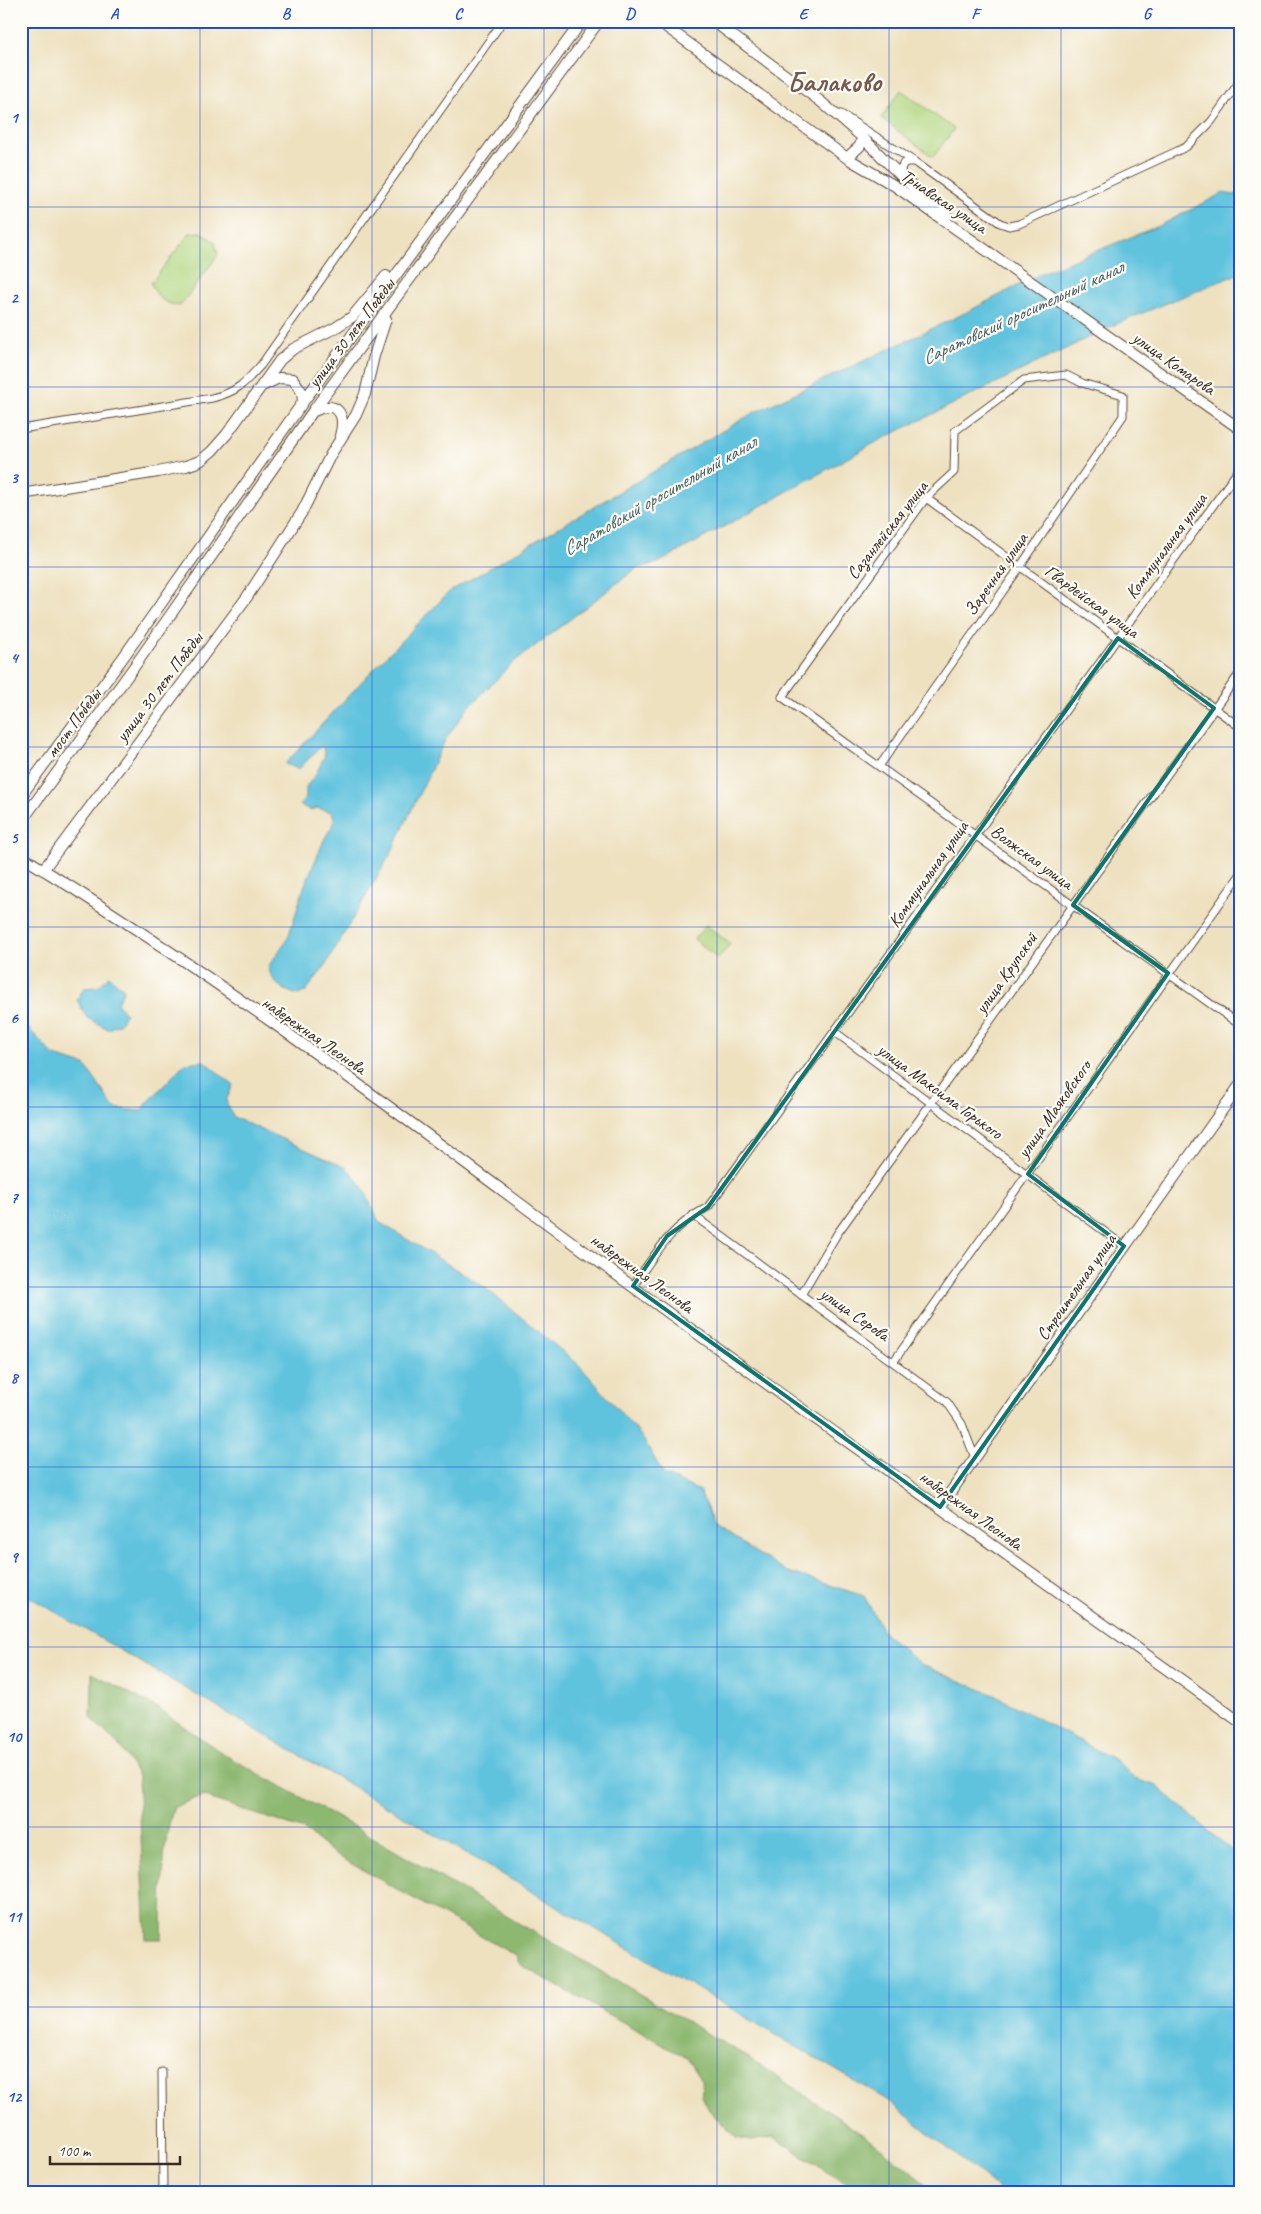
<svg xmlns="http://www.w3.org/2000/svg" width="1261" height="2214" viewBox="0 0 1261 2214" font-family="Caveat,sans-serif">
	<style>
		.green { fill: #b1d781; stroke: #768050 }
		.forest { fill: #8cb86f; stroke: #647146 }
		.water { fill: #60c3de; stroke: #4e767e }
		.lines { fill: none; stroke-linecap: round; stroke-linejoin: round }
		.street-casing { stroke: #564536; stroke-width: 9 }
		.secondary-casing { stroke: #564536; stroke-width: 12 }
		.street { stroke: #fff; stroke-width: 7 }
		.secondary { stroke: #fff; stroke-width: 10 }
		.marked { fill: none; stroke: #0f766e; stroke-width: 4; stroke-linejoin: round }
		.grid { fill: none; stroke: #1d4ed8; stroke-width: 1; stroke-opacity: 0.55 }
		.labels { text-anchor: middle; stroke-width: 4.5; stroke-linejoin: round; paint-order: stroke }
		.street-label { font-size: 18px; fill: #3b2a1e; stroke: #fdfcf7 }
		.water-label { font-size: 19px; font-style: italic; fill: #486061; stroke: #fdfcf7 }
		.town-label { font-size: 28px; font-weight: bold; fill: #76584c; stroke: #fdfcf7 }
		.neatline { fill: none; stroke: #1d4ed8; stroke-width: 2 }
		.grid-label { font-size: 16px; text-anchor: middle; font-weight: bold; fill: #1d4ed8 }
	</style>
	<rect width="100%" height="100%" fill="#fdfcf7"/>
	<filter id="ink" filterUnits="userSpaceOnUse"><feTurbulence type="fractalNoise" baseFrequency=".02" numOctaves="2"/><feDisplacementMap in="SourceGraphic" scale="10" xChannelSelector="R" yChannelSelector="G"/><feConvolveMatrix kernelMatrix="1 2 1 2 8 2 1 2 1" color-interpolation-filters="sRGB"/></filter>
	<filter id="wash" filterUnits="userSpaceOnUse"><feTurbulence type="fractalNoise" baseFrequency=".0096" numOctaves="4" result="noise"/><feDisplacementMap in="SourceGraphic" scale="20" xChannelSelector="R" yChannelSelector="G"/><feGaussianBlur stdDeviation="1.12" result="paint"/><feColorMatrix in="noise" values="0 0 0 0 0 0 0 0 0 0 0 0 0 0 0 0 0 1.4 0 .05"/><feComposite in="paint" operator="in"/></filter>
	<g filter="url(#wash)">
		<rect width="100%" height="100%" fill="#eee1c0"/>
		<path class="green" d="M 901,90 L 954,129 L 933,157 L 881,118 Z
			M 201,232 L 215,242 L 218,255 L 180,306 C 164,304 156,297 151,283 L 190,233 Z
			M 706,925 L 730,944 L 718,959 L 694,939 Z"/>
		<path class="forest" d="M 92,1673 L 154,1706 L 225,1755 L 351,1825 L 749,2058 L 863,2134 L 938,2193 L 861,2193 L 774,2137 L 751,2141 L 736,2138 L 709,2110 L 702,2096 L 701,2079 L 687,2058 L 526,1968 L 519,1963 L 516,1956 L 336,1855 L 304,1830 L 202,1796 L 174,1807 C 160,1848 163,1896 162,1939 L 146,1939 L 138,1776 L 122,1749 L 91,1718 Z"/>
		<path class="water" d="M 1223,193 L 1234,195 L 1240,193 L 1240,273 L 1116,324 L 880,440 L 658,563 L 637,568 L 514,662 L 467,709 L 445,740 L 390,855 L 325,966 L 306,991 L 298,995 C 282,990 273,984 268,967 L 288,938 L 304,887 L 325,838 L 335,821 L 332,812 L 317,808 L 310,810 L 300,805 L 306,797 L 306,787 L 316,774 L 325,755 L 322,745 L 299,769 L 285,764 L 368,675 L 449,592 L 753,413 L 967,312 L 1044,272 L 1161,225 Z
			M 109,976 L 124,989 L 117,1003 L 126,1014 L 119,1024 L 108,1029 L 87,1018 L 77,1000 L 84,988 L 98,987 Z
			M 21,1020 L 54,1056 L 85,1065 L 114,1108 L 140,1111 L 185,1063 L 204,1061 L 233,1085 L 226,1101 L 233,1117 L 347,1168 L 363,1187 L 379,1222 L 483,1286 L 579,1365 L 642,1437 L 664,1475 L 700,1491 L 714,1526 L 785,1571 L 864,1596 L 884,1633 L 922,1665 L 994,1695 L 1117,1761 L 1135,1779 L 1157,1786 L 1240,1858 L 1240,2193 L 1004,2193 L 887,2100 L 28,1596 L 21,1589 Z"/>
	</g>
	<g filter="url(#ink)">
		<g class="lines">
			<g class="street-casing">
				<path id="street" d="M 841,114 L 915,162 L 1000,223 L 1009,226 L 1019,224 L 1186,147 L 1211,122 L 1240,81
					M 903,177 L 901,170 L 903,164 L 907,162 L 915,162
					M 21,429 L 212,398 C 237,392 244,384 261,365 L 503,21
					M 926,498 L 1240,727
					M 880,765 L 1020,567 L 1123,416 L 1123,395 L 1082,383 L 1066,375 L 1024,380 L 955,431 L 954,472 L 926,498 L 782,697 L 1240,1025
					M 835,1032 L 1124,1246
					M 693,1215 L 947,1402 L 962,1424 L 975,1458
					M 633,1286 C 656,1253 670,1227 708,1207 L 1240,468
					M 801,1295 L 837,1234 L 1240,673
					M 894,1361 L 1240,875
					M 162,2072 L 163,2193"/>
			</g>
			<g class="secondary-casing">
				<path id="secondary" d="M 658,21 L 847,158 L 895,186 L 1240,429
					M 713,21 L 820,101 L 862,137 L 903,178 L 947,216
					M 847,158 L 860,146 L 862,137
					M 262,386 L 279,378 L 293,379 L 302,392 L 303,402
					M 314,411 C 338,400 346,414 340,436
					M 21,494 L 158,472 L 186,466 L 200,461 L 212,451 L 227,434 L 280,360 L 293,349 L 335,328 L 352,317 L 386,276
					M 21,796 L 122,659 L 303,402 L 582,21
					M 21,822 L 134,667 L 313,411 L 599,21
					M 21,856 C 233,985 430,1138 629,1284 C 831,1432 1037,1575 1240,1722
					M 43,870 L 247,597 L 302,512 L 331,454 L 356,415 L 365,394 L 374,356 L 386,319
					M 940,1507 L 1240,1085"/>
			</g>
			<use href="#street" class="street"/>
			<use href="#secondary" class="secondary"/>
		</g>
	</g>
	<path class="marked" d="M 1118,638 L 1214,708 L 1073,905 L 1168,973 L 1028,1174 L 1124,1246 L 940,1507 L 633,1286 L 667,1236 L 708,1207 Z"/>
	<path class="grid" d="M 200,21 L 200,2193M 372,21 L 372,2193M 544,21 L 544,2193M 717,21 L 717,2193M 889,21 L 889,2193M 1061,21 L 1061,2193M 21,207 L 1240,207M 21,387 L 1240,387M 21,567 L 1240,567M 21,747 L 1240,747M 21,927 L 1240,927M 21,1107 L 1240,1107M 21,1287 L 1240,1287M 21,1467 L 1240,1467M 21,1647 L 1240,1647M 21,1827 L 1240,1827M 21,2007 L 1240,2007"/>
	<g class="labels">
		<g class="street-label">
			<text transform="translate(944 201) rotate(34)" y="6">Трнавская улица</text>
			<text transform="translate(351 333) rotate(-53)" y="6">улица 30 лет Победы</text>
			<text transform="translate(1174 363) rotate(35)" y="6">улица Комарова</text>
			<text transform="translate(887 530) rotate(-52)" y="6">Сазанлейская улица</text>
			<text transform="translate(1166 546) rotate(-54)" y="6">Коммунальная улица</text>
			<text transform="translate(996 574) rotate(-55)" y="6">Заречная улица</text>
			<text transform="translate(1092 601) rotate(36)" y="6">Гвардейская улица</text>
			<text transform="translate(159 687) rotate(-53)" y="6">улица 30 лет Победы</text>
			<text transform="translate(73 723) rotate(-54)" y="6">мост Победы</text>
			<text transform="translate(1032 857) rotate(36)" y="6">Волжская улица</text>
			<text transform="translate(928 874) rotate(-55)" y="6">Коммунальная улица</text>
			<text transform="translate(1006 973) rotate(-55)" y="6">улица Крупской</text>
			<text transform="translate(314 1035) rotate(35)" y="6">набережная Леонова</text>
			<text transform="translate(940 1091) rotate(36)" y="6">улица Максима Горького</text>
			<text transform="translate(1054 1109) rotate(-55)" y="6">улица Маяковского</text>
			<text transform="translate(642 1273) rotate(36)" y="6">набережная Леонова</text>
			<text transform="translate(1076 1287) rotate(-55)" y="6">Строительная улица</text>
			<text transform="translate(855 1314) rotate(35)" y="6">улица Серова</text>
			<text transform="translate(971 1510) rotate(36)" y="6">набережная Леонова</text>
		</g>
		<g class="water-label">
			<text transform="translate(1022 312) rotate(-25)" y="7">Саратовский оросительный канал</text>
			<text transform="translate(659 495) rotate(-30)" y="7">Саратовский оросительный канал</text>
		</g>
		<g class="town-label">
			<text x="834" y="91">Балаково</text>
		</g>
	</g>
	<rect width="1261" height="2214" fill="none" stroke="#fdfcf7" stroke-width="55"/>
	<path d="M50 2156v8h130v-8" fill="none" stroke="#3b2a1e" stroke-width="2.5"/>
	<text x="58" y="2156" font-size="15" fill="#3b2a1e" stroke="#fdfcf7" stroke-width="4" paint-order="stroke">100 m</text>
	<rect x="28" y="28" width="1206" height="2158" class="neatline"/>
	<g class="grid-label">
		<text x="114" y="19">A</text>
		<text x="286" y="19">B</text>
		<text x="458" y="19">C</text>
		<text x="630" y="19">D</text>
		<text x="803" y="19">E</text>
		<text x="975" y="19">F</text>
		<text x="1147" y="19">G</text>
		<text x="14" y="123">1</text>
		<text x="14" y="303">2</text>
		<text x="14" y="483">3</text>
		<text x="14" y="663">4</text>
		<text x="14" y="843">5</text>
		<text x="14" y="1023">6</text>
		<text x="14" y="1203">7</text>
		<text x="14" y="1383">8</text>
		<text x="14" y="1562">9</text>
		<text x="14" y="1742">10</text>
		<text x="14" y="1922">11</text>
		<text x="14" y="2102">12</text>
	</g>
</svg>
